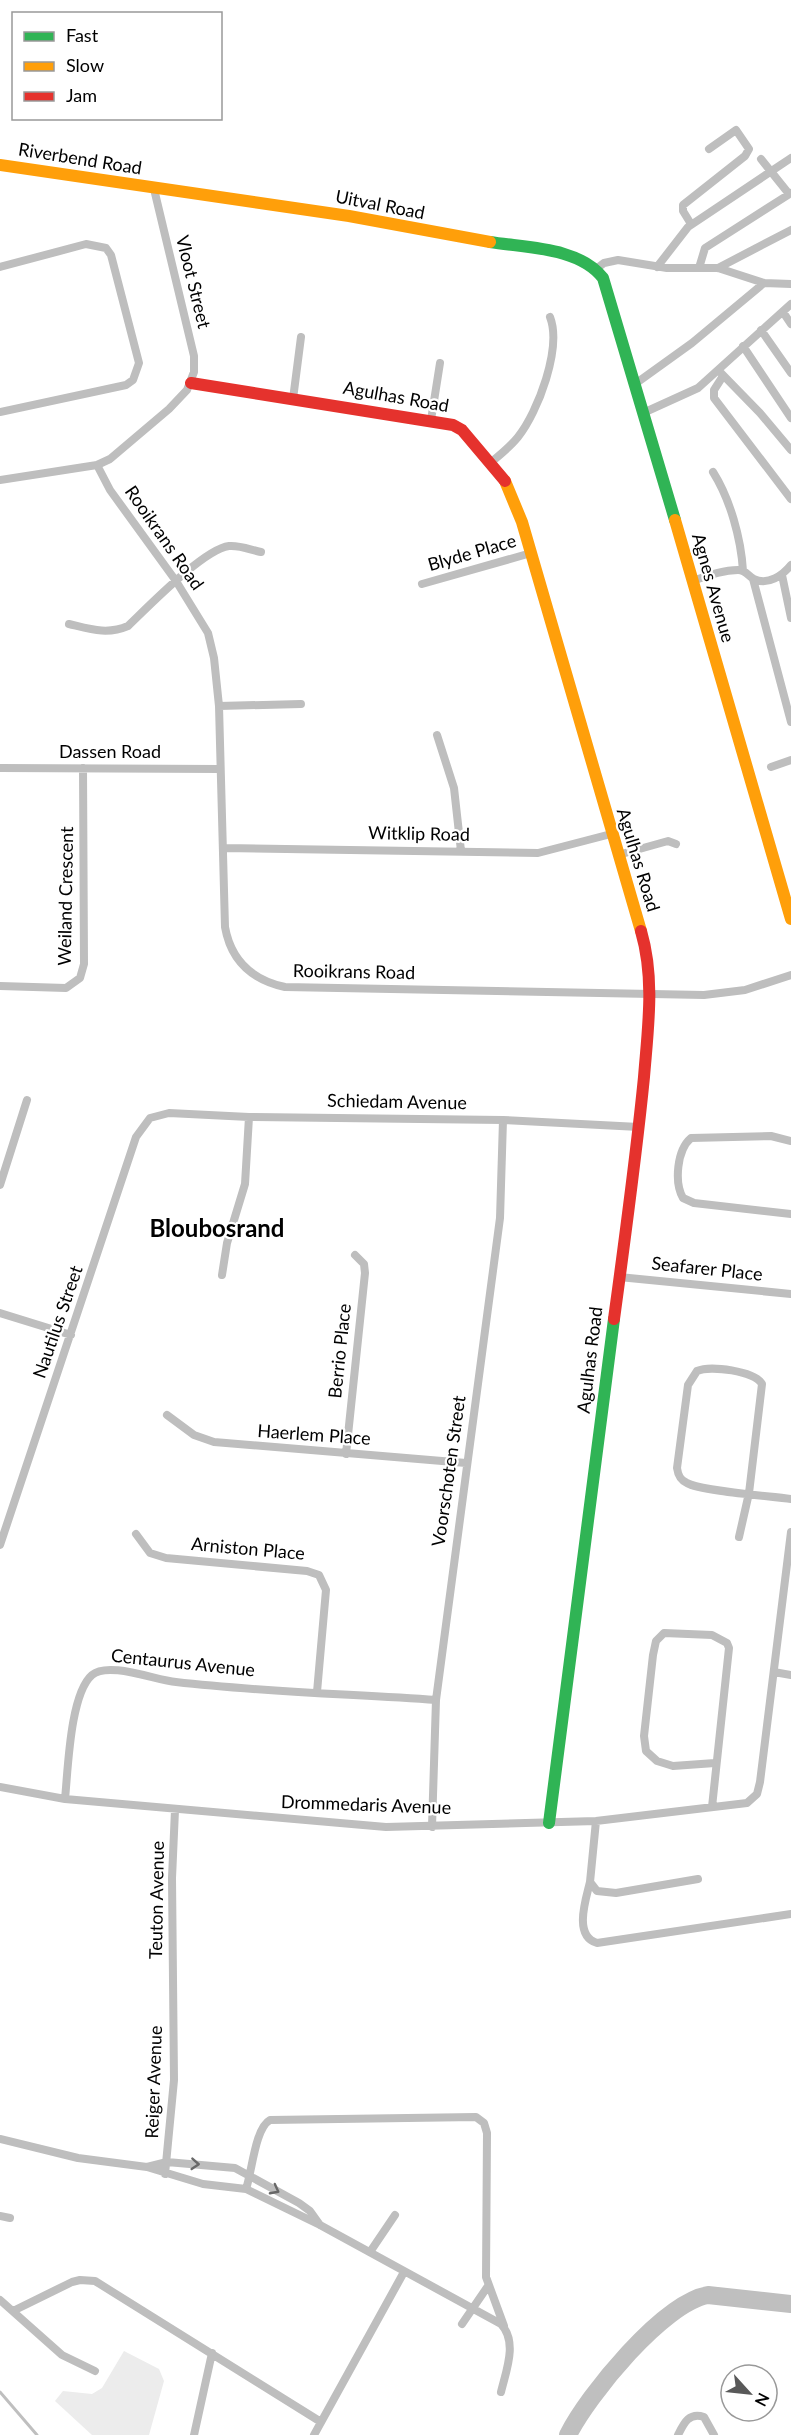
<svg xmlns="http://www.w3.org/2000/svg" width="791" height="2435" viewBox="0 0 791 2435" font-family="Lato,sans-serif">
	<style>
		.green { fill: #ececec }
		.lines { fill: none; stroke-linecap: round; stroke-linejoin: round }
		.stream { stroke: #bfbfbf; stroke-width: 3 }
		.river { stroke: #bfbfbf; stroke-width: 18 }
		.street { stroke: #bebebe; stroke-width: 8 }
		.fast { stroke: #30b455; stroke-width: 12 }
		.slow { stroke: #ff9f0a; stroke-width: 12 }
		.jam { stroke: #e5322d; stroke-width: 12 }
		.oneway { stroke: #686868 }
		.labels { text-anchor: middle; stroke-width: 4.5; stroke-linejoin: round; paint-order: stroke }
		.street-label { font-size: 18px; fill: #000; stroke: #fff }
		.district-label { font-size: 24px; font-weight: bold; fill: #000; stroke: #fff }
	</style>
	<rect width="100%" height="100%" fill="#fff"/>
	<path class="green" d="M 124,2351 L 159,2369 L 164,2381 L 149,2435 L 92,2435 L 55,2401 L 63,2391 L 92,2394 L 102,2388 Z"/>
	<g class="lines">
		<path class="stream" d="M 0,2392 L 37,2435"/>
		<path class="river" d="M 568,2435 C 588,2395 663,2303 708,2295 L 791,2304"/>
		<path class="street" d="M 761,159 L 789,194
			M 691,224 L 683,211 L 683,205 L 745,156 L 749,149 L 736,130 L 709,149
			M 0,267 L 86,244 L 106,248 L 111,255 L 139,363 L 133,380 L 126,385 L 0,412
			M 657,267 L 688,227 L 791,158
			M 699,268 L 705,248 L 791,193
			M 718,268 L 791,230
			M 596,269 L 604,263 L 618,260 L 667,268 L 718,268 L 764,283 L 791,284
			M 783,312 L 791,324
			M 761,330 L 791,373
			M 743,346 L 791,418
			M 721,373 L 760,413 L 791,450
			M 723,376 L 714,390 L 714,398 L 791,499
			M 635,384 L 692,343 L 764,283
			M 293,399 L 301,337
			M 643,413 L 698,388 L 791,304
			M 431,420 L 440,363
			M 490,463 C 500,455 510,447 518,437 C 538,412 562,348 550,317
			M 97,465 L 110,490 L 176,581 L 208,633 L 214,658 L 219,706 L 225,927 C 231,961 253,980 285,987 L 704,995 L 745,990 L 791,975
			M 713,472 C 730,499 741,538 743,571
			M 0,480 L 97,465 L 110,459 L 169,409 L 187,390 L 194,372 L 194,356 L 154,189
			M 782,575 L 791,618
			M 753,579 L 791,722
			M 692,581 C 707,576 722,570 738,570 C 746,570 748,576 754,579 C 768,586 783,575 791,565
			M 422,584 L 531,553
			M 69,624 C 90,629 107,635 128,626 C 148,607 204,549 229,546 C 240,545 251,550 261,552
			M 219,706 L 301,704
			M 437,735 L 454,788 L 461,851
			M 771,767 L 791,760
			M 0,768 L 220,769
			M 224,848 L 538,853 L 611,834
			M 618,855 L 668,841 L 676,844
			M 0,986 L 66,988 L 80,978 L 84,964 L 83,768
			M 791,1141 L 771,1136 L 691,1138 C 677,1150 674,1182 683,1198 L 694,1203 L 791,1214
			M 0,1185 L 27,1100
			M 222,1275 L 227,1243 L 245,1184 L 249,1117
			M 619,1277 L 791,1294
			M 0,1313 L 71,1335
			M 167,1415 L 194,1435 L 214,1442 L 466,1463
			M 346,1454 L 365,1273 L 364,1264 L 355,1255
			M 136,1534 L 150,1553 L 166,1558 L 307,1571 L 319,1575 L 326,1590 L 317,1692
			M 739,1537 L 749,1493 L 762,1384 C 755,1371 710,1365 697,1371 L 688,1385 L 677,1468 C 678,1475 680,1480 687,1483 C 700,1491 770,1496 791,1499
			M 0,1545 L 136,1137 L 150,1118 L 169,1113 L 249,1117 L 503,1120 L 639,1127
			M 774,1672 L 791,1675
			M 0,1787 L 65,1799 L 386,1827 L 596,1821 L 747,1803 L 757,1794 L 760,1782 L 791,1532
			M 65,1799 C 68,1770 70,1694 92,1675 C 108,1661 155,1680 176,1682 C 262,1692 350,1694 436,1700
			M 712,1807 L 729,1648 L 727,1643 L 712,1635 L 664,1633 L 656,1641 L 653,1655 L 644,1736 L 646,1751 L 657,1761 L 673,1766 L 715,1763
			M 596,1821 L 590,1882 L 597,1891 L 616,1893 L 698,1879
			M 432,1827 L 436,1700 L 500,1218 L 503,1120
			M 590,1882 C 586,1899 573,1936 597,1943 L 791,1914
			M 0,2139 L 78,2158 L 147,2167 L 203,2184 L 246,2189 L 320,2225 L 501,2324 C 518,2342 506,2371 501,2392
			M 147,2167 L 167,2162 L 235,2168 L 299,2203 L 310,2211 L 320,2225
			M 165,2174 L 174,2080 L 172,1878 L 175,1810
			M 246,2189 C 252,2172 255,2128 270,2120 L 476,2117 L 484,2123 L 487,2133 L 486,2277 L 504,2326
			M 0,2216 L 10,2218
			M 370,2252 L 395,2215
			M 0,2300 L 62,2355 L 95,2371
			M 13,2311 L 72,2282 L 80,2280 L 95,2281 L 321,2422
			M 462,2324 L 488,2286
			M 194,2435 L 212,2353
			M 314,2435 L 404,2272
			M 678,2435 C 684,2423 689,2412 704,2417 L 714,2435"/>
		<path class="fast" d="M 490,242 C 527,248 579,247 603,278 L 675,520
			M 549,1823 L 614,1319"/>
		<path class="slow" d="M 0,165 L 349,216 L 490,242
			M 505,481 L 522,522 L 641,931
			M 675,520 L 791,919"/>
		<path class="jam" d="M 191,383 L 453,425 L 462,430 L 505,481
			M 614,1319 C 625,1238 636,1158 644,1077 C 648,1027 655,979 641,931"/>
	</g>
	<defs><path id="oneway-chevron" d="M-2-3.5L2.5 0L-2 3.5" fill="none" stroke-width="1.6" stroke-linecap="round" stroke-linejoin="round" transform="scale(1.5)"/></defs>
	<g class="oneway">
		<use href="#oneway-chevron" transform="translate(195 2164) rotate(4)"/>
		<use href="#oneway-chevron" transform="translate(275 2190) rotate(28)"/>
	</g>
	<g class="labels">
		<g class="street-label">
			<text transform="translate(80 159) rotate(9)" y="6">Riverbend Road</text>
			<text transform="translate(380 205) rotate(11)" y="6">Uitval Road</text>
			<text transform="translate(193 282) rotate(76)" y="6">Vloot Street</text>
			<text transform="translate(396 397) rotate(10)" y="6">Agulhas Road</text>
			<text transform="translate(164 538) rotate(55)" y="6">Rooikrans Road</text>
			<text transform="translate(472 553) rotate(-16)" y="6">Blyde Place</text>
			<text transform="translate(713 588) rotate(74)" y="6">Agnes Avenue</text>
			<text x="110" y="758">Dassen Road</text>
			<text transform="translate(419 834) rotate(1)" y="6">Witklip Road</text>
			<text transform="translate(638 860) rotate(73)" y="6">Agulhas Road</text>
			<text transform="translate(66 896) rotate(-89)" y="6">Weiland Crescent</text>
			<text transform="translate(354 972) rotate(1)" y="6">Rooikrans Road</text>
			<text transform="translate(397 1102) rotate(1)" y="6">Schiedam Avenue</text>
			<text transform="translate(707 1269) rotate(6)" y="6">Seafarer Place</text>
			<text transform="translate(58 1322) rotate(-71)" y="6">Nautilus Street</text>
			<text transform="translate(340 1351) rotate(-84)" y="6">Berrio Place</text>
			<text transform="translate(590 1360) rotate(-83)" y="6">Agulhas Road</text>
			<text transform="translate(314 1435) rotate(4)" y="6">Haerlem Place</text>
			<text transform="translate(449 1471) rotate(-82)" y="6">Voorschoten Street</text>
			<text transform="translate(248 1549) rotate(5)" y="6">Arniston Place</text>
			<text transform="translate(183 1663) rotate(6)" y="6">Centaurus Avenue</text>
			<text transform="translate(366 1805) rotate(2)" y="6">Drommedaris Avenue</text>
			<text transform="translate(157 1900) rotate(-89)" y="6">Teuton Avenue</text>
			<text transform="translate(154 2082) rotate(-88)" y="6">Reiger Avenue</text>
		</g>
		<g class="district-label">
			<text x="217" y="1237">Bloubosrand</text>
		</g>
	</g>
	<rect x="12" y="12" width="210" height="108" fill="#ffffff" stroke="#999999" stroke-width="1.5"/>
	<rect x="24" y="32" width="30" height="9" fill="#30b455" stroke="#999999" stroke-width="1.5"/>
	<text x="66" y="42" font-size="18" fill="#000000">Fast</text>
	<rect x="24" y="62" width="30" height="9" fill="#ff9f0a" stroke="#999999" stroke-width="1.5"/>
	<text x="66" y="72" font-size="18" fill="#000000">Slow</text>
	<rect x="24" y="92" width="30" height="9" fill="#e5322d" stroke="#999999" stroke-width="1.5"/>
	<text x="66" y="102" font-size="18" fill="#000000">Jam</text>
	<g transform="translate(749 2393) rotate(117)"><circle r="28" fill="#ffffff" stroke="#999999" stroke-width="1.5"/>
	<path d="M0-4.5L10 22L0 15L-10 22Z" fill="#595959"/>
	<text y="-9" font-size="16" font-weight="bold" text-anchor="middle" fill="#000000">N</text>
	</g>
</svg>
